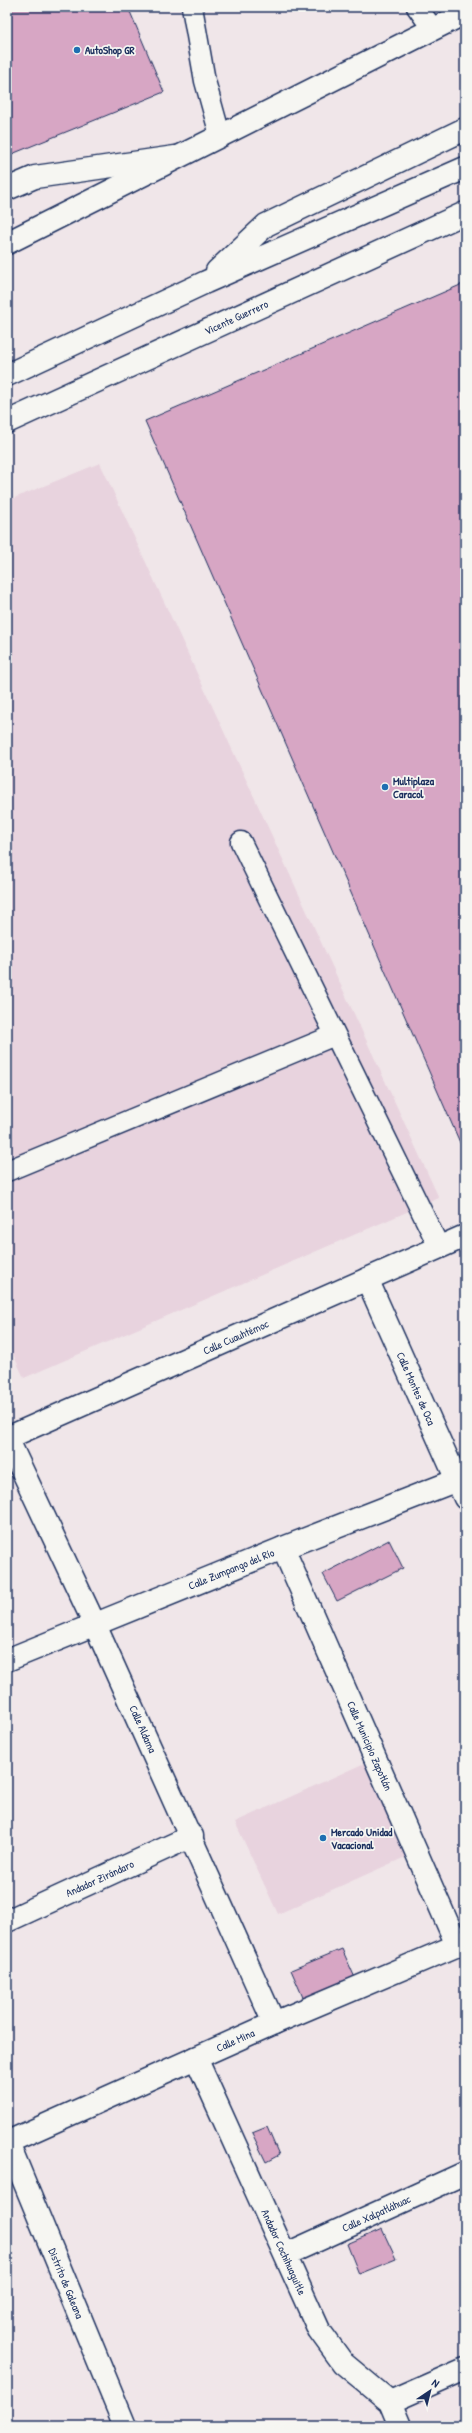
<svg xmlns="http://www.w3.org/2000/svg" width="472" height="2433" viewBox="0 0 472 2433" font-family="'Patrick Hand',sans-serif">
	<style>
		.built { fill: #e8d3de }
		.building { fill: #d7a6c4; stroke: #1b2f5e }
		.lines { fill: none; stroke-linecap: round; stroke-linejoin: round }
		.service-casing { stroke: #1b2f5e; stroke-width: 23 }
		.minor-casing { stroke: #1b2f5e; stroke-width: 25 }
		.secondary-casing { stroke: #1b2f5e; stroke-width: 25 }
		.primary-casing { stroke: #1b2f5e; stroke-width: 25 }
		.service { stroke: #f6f6f2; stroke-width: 20 }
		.minor { stroke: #f6f6f2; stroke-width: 22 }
		.secondary { stroke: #f6f6f2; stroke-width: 22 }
		.primary { stroke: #f6f6f2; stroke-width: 22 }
		.poi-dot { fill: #1f6fb2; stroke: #f6f6f2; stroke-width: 1.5 }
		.labels { text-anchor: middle; stroke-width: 3.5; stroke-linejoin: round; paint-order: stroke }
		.poi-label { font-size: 11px; font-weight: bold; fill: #1b2f5e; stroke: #f6f6f2; text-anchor: start }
		.street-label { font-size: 11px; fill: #1b2f5e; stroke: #f6f6f2 }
	</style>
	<rect width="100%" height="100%" fill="#f0e6e9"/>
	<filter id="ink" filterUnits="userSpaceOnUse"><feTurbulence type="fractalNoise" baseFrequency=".025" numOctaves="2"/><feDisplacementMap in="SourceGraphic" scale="8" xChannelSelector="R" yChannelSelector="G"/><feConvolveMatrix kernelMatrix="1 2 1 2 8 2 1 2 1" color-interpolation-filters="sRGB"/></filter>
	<g filter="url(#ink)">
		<path class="built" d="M 100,463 L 439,1198 L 24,1378 L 7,1341 L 7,501 Z
			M 369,1761 L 412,1854 L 278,1914 L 235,1822 Z"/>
		<path class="building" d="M 7,7 L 128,7 L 164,92 L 7,156 Z
			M 465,283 L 465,1154 L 145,421 Z
			M 389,1540 L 403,1568 L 337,1601 L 323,1574 Z
			M 342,1949 L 356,1980 L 305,2002 L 291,1970 Z
			M 267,2127 L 279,2155 L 266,2162 L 252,2133 Z
			M 382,2229 L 396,2259 L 359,2274 L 347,2244 Z"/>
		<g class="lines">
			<g class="service-casing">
				<path id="service" d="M 192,7 L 205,81 L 220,135
					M 417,7 L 432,28
					M 241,842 L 439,1247
					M 7,1171 L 335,1035"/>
			</g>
			<g class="minor-casing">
				<g id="minor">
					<path id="s1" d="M 367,1279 L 465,1498"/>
					<path id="s2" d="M 283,1548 L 457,1945"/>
					<path id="s3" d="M 7,1660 L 283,1548 L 457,1480"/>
					<path id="s4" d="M 7,1921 L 192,1836"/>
					<path id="s5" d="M 274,2023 L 95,1625 L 7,1438 L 465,1236"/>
					<path id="s6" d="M 196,2058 L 319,2330 L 343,2363 L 390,2402 L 400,2426"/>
					<path id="s7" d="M 7,2140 L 125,2426"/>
					<path id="s8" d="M 8,2142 L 274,2023 L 465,1942"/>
					<path id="s9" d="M 287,2254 L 465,2173"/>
					<path d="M 390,2402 L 465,2369"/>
				</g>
			</g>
			<g class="secondary-casing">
				<g id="secondary">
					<path d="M 7,189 L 35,177 L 175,157"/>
					<path id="s10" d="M 7,422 L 465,213"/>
				</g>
			</g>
			<g class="primary-casing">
				<path id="primary" d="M 7,243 L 465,13
					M 217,271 L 266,225 L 465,129
					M 7,375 L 206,282 L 465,168"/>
			</g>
			<use href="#service" class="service"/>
			<use href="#minor" class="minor"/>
			<use href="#secondary" class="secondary"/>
			<use href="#primary" class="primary"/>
		</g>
	</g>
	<g class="poi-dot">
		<circle cx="77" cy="50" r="4"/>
		<circle cx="385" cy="787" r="4"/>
		<circle cx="323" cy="1838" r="4"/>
	</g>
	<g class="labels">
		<g class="poi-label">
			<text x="85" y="54">AutoShop GR</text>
			<text x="393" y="785">Multiplaza<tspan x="393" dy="13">Caracol</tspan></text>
			<text x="331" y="1836">Mercado Unidad<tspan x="331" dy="13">Vacacional</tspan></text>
		</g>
		<g class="street-label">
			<text dy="4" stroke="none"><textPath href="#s10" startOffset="252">Vicente Guerrero</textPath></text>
			<text dy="4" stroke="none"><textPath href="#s5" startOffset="893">Calle Cuauhtémoc</textPath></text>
			<text dy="4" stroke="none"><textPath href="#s1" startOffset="120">Calle Montes de Oca</textPath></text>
			<text dy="4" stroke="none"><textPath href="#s3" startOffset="242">Calle Zumpango del Río</textPath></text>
			<text transform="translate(143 1729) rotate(66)" y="4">Calle Aldama</text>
			<text dy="4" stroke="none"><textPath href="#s2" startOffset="216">Calle Municipio Zapotlán</textPath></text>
			<text dy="4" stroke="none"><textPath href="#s4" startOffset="102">Andador Zirándaro</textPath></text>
			<text dy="4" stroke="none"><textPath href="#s8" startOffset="249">Calle Mina</textPath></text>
			<text dy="4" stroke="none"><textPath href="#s9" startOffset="98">Calle Xalpatláhuac</textPath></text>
			<text dy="4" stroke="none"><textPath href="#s6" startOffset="213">Andador Cochihuaguitle</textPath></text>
			<text dy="4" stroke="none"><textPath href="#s7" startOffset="155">Distrito de Galeana</textPath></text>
		</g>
	</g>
	<rect width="472" height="2433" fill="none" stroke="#f6f6f2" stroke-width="24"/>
	<rect x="12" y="12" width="448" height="2409" fill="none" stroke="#1b2f5e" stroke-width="1.5" filter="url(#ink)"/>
	<g transform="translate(430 2391) rotate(35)" stroke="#f6f6f2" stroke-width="3" paint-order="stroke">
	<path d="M0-3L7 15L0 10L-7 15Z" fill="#1b2f5e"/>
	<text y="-6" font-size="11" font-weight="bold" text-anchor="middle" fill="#1b2f5e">N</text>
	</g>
</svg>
